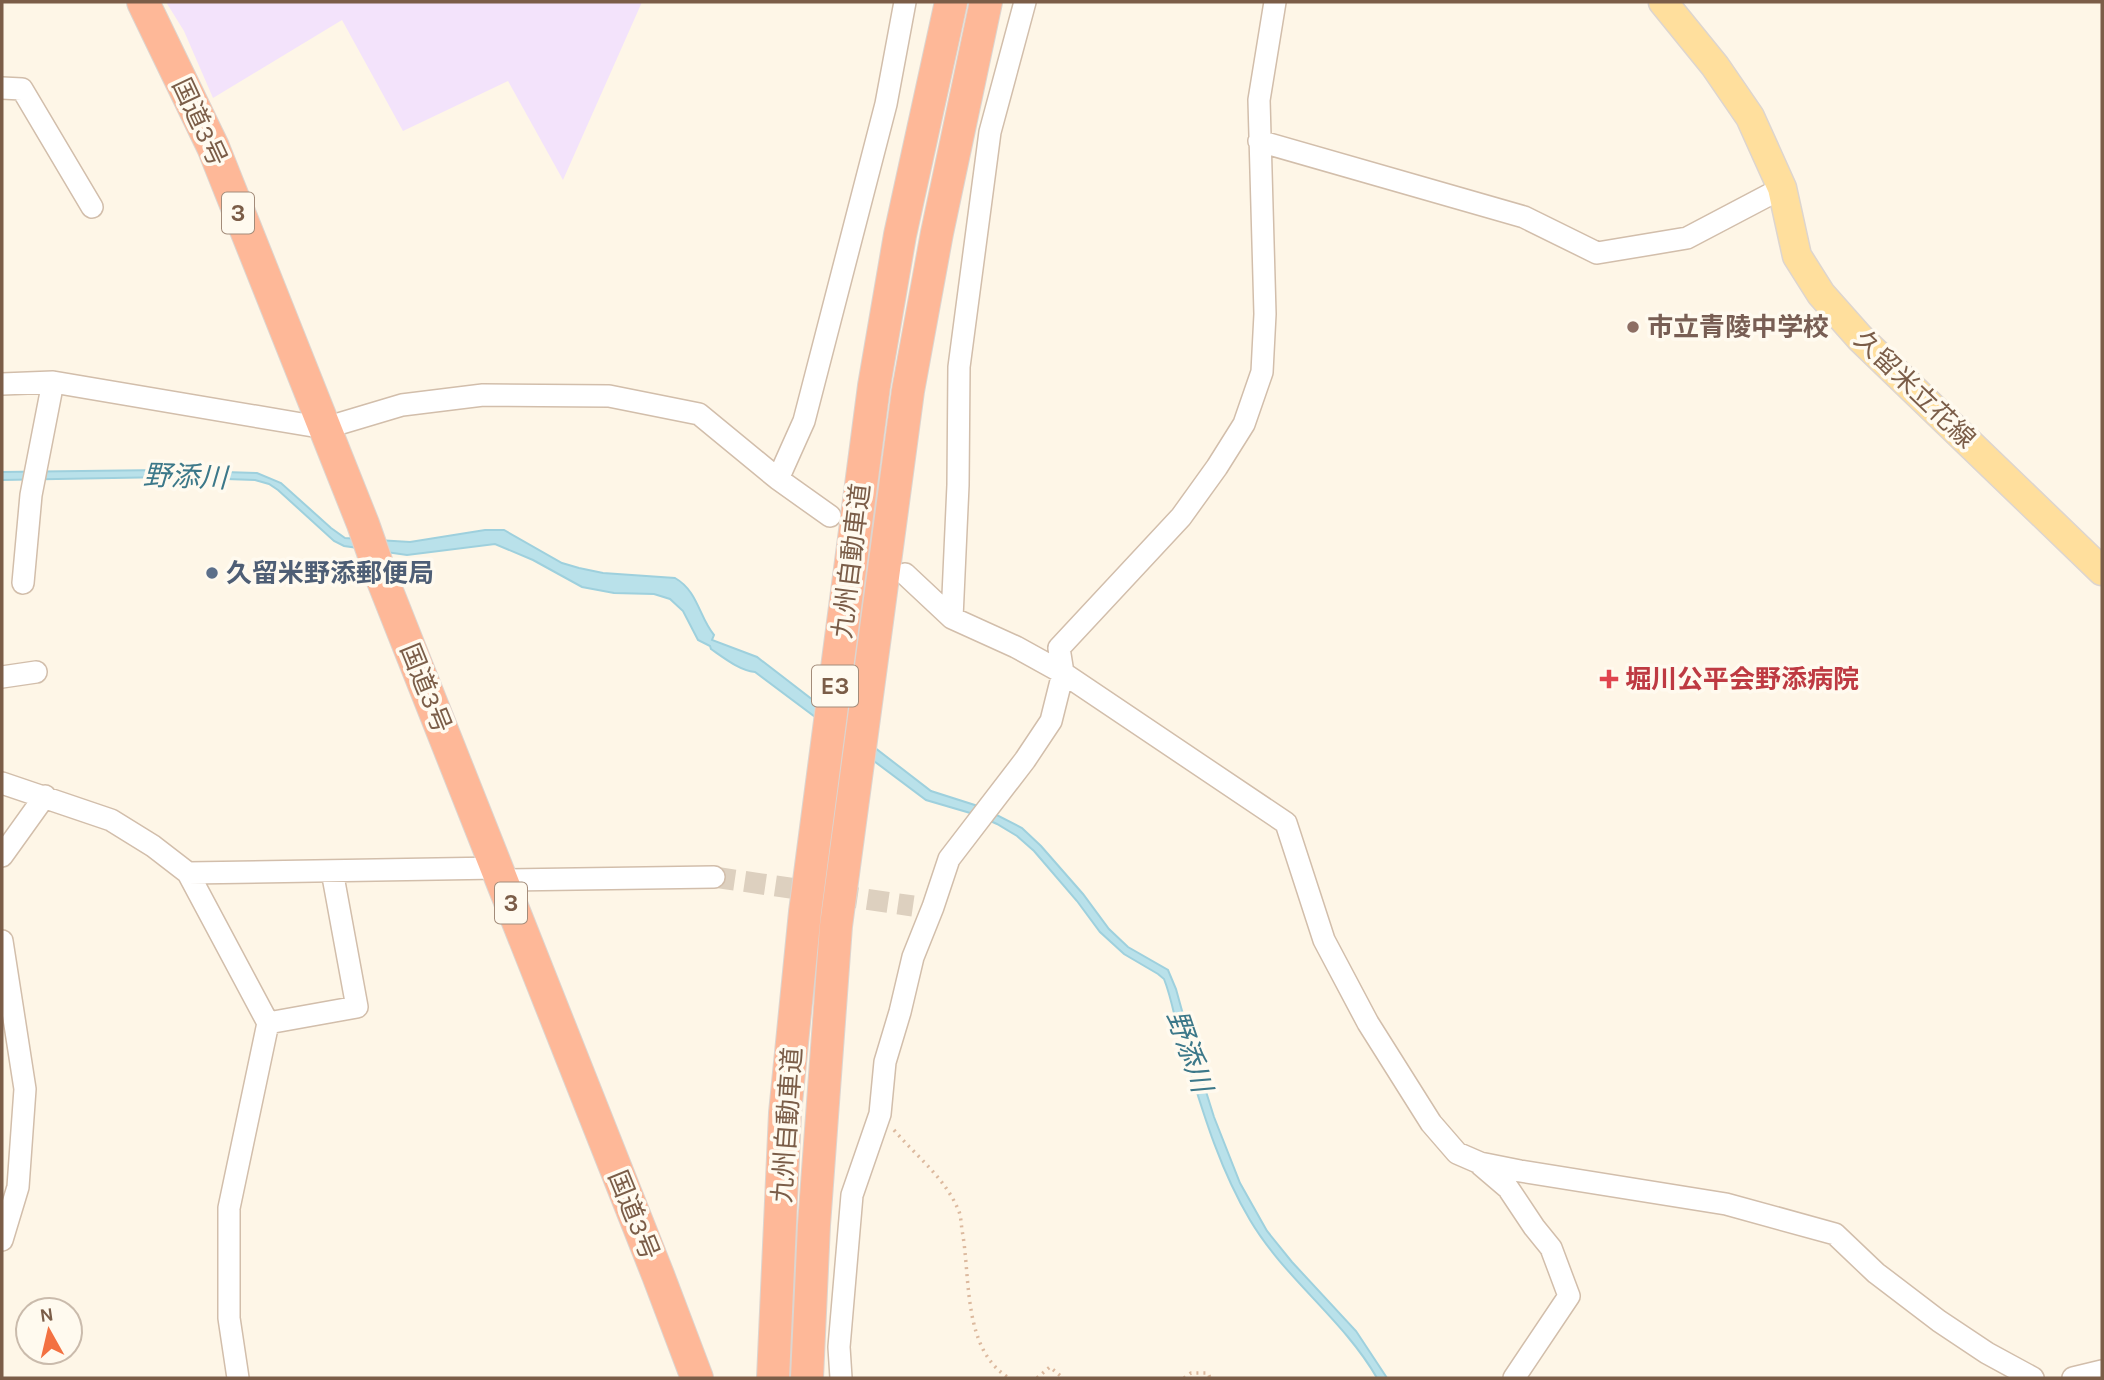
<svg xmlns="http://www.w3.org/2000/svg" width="2104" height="1380" viewBox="0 0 2104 1380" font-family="Karla,'Noto Sans JP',sans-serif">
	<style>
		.education { fill: #f3e3fb }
		.water { fill: #b9e1ea; stroke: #9ed0dd; stroke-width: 2 }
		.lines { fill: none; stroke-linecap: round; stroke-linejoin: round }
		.minor-tunnel { stroke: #ddd0bf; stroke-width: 21; stroke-dasharray: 21 10; stroke-linecap: butt }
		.minor-casing { stroke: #d2beab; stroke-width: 24 }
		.major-casing { stroke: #ddd5cf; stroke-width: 31 }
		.highway-casing { stroke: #ddd5cf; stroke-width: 34 }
		.path { stroke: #dcb99e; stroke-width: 3.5; stroke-dasharray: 2 5; stroke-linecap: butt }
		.minor { stroke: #fff; stroke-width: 21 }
		.major { stroke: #ffdf9d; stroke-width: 28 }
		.highway { stroke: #feb898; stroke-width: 32 }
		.education-dot { fill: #8d6e63; stroke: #fffaef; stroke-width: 2.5 }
		.service-dot { fill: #5c6f8a; stroke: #fffaef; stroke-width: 2.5 }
		.health-dot { fill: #e0444e; stroke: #fffaef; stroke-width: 2.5 }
		.labels { text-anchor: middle; stroke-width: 7; stroke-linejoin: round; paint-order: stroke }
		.shield { fill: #fffaef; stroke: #a38c7a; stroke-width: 2 }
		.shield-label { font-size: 24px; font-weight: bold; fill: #7b5d48 }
		.street-label { font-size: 26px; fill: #7b5d48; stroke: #fffaef }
		.education-label { font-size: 26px; font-weight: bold; fill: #785e54; stroke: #fffaef; text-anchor: start }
		.service-label { font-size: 26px; font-weight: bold; fill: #4e5e75; stroke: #fffaef; text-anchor: start }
		.health-label { font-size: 26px; font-weight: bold; fill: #be3a42; stroke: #fffaef; text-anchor: start }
		.water-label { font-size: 28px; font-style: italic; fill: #3c7889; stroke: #fffaef }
	</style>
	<rect width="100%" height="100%" fill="#fef6e7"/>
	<path class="education" d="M 166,2 L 642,2 L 563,180 L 508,81 L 403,131 L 342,20 L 213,98 L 184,31 Z"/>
	<path class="water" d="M 162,470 L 257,473 L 281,483 L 331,528 L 345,538 L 410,542 L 485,530 L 504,530 L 562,563 L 579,568 L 603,573 L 675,578 C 698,591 699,617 714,635 L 712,640 L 757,657 L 931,791 L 981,807 L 1022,828 L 1041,846 L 1083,894 L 1109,929 L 1128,947 L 1168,970 L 1176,989 L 1192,1047 L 1214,1117 L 1240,1183 L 1267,1231 L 1292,1262 L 1356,1331 L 1387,1378 L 1377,1378 C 1343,1319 1285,1279 1250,1220 C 1217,1165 1200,1102 1181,1041 C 1175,1021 1172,999 1164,979 L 1158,974 L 1124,954 L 1100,932 L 1077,901 L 1034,851 L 1017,836 L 997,824 L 977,815 L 926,800 L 755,672 C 739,670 724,658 711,649 L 710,646 L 698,640 L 683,611 L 670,599 L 654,594 L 614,593 L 582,587 L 533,560 L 495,544 L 407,555 L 344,546 L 334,541 L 278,490 L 269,484 L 255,480 L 169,477 L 2,480 L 2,472 Z"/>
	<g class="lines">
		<path class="minor-tunnel" d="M 714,877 L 913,906"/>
		<g class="minor-casing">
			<path id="minor" d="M 2,88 L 22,89 L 92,207
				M 1259,141 L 1524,217 L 1597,253 L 1687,238 L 1782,188
				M 2,384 L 53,382 L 325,428 L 402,405 L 483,395 L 609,396 L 699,414 L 778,479 L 830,516
				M 778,479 L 804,421 L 886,104 L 905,2
				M 905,574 L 952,618 L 1016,647 L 1063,673 L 1286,823 L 1324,940 L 1368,1023 L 1431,1123 L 1457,1153 L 1480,1163 L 1520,1171 L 1726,1204 L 1835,1234 L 1876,1273 L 1939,1321 L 1987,1353 L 2033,1378
				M 23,583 L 31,495 L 53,382
				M 952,618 L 958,485 L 959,367 L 990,132 L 1025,2
				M 2,677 L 36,672
				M 2,783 L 111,820 L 153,846 L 188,873 L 268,1023 L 229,1208 L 229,1318 L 238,1378
				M 2,856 L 45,796
				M 188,873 L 498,868
				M 502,880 L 714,877
				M 2,941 L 25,1089 L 18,1187 L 2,1240
				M 268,1023 L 357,1007 L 332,871
				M 1481,1165 L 1508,1188 L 1534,1227 L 1551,1248 L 1569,1296 L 1514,1378
				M 841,1378 L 839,1347 L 852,1195 L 880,1114 L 885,1062 L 900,1012 L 913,957 L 933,907 L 949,859 L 1025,760 L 1051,721 L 1063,673 L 1059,648 L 1181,517 L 1217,467 L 1244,424 L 1262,372 L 1265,314 L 1259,100 L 1275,2
				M 2073,1378 L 2102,1371"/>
		</g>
		<g class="major-casing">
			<path id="major" d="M 1663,2 L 1715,66 L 1750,117 L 1782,188 L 1797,256 L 1821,294 L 1860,338 L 2102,571"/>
		</g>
		<g class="highway-casing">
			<path id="highway" d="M 143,2 L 213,147 L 363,524 L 383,581 L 658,1275 L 697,1378
				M 773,1378 L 785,1113 L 805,912 L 874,386 L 900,235 L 951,2
				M 807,1378 L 814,1225 L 836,926 L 908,391 L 937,233 L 986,2"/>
		</g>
		<path class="path" d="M 894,1130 C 916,1156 944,1177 958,1209 C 961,1215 961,1223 962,1230 C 971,1278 962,1349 1009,1378
			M 1037,1378 L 1050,1367 L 1063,1378
			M 1184,1378 L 1191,1373 L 1208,1373 L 1210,1378"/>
		<use href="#minor" class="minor"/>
		<use href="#major" class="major"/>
		<use href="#highway" class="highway"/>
	</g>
	<circle class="education-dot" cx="1633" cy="327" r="7"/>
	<circle class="service-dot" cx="212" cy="573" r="7"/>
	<path class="health-dot" d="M1605.5 668.5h7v7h7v7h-7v7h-7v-7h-7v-7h7z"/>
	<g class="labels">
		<g class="shield">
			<rect x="222" y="192.5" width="32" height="41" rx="5"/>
			<rect x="812" y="665.5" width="46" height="41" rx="5"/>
			<rect x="495" y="882.5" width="32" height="41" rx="5"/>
		</g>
		<g class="shield-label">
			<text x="238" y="221">3</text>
			<text x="835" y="694">E3</text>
			<text x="511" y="911">3</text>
		</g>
		<g class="street-label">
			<text transform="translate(200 122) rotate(65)" y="9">国道3号</text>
			<text transform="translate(1915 389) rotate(44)" y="9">久留米立花線</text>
			<text transform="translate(851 561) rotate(-83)" y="9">九州自動車道</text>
			<text transform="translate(426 688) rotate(68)" y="9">国道3号</text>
			<text transform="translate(787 1125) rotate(-86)" y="9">九州自動車道</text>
			<text transform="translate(634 1215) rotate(68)" y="9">国道3号</text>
		</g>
		<g class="education-label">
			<text x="1647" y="336">市立青陵中学校</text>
		</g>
		<g class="service-label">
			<text x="226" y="582">久留米野添郵便局</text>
		</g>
		<g class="health-label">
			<text x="1625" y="688">堀川公平会野添病院</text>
		</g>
		<g class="water-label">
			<text transform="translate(185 476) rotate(2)" y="10">野添川</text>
			<text transform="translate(1190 1051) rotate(71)" y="10">野添川</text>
		</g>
	</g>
	<rect width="2104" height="1380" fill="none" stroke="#7b5d48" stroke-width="7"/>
	<g transform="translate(49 1331) rotate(352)"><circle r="33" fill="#fffaef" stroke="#cabbac" stroke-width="2"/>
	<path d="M0-5L12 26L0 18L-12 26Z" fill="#f37141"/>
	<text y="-10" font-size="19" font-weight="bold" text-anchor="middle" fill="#7b5d48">N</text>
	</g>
</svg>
